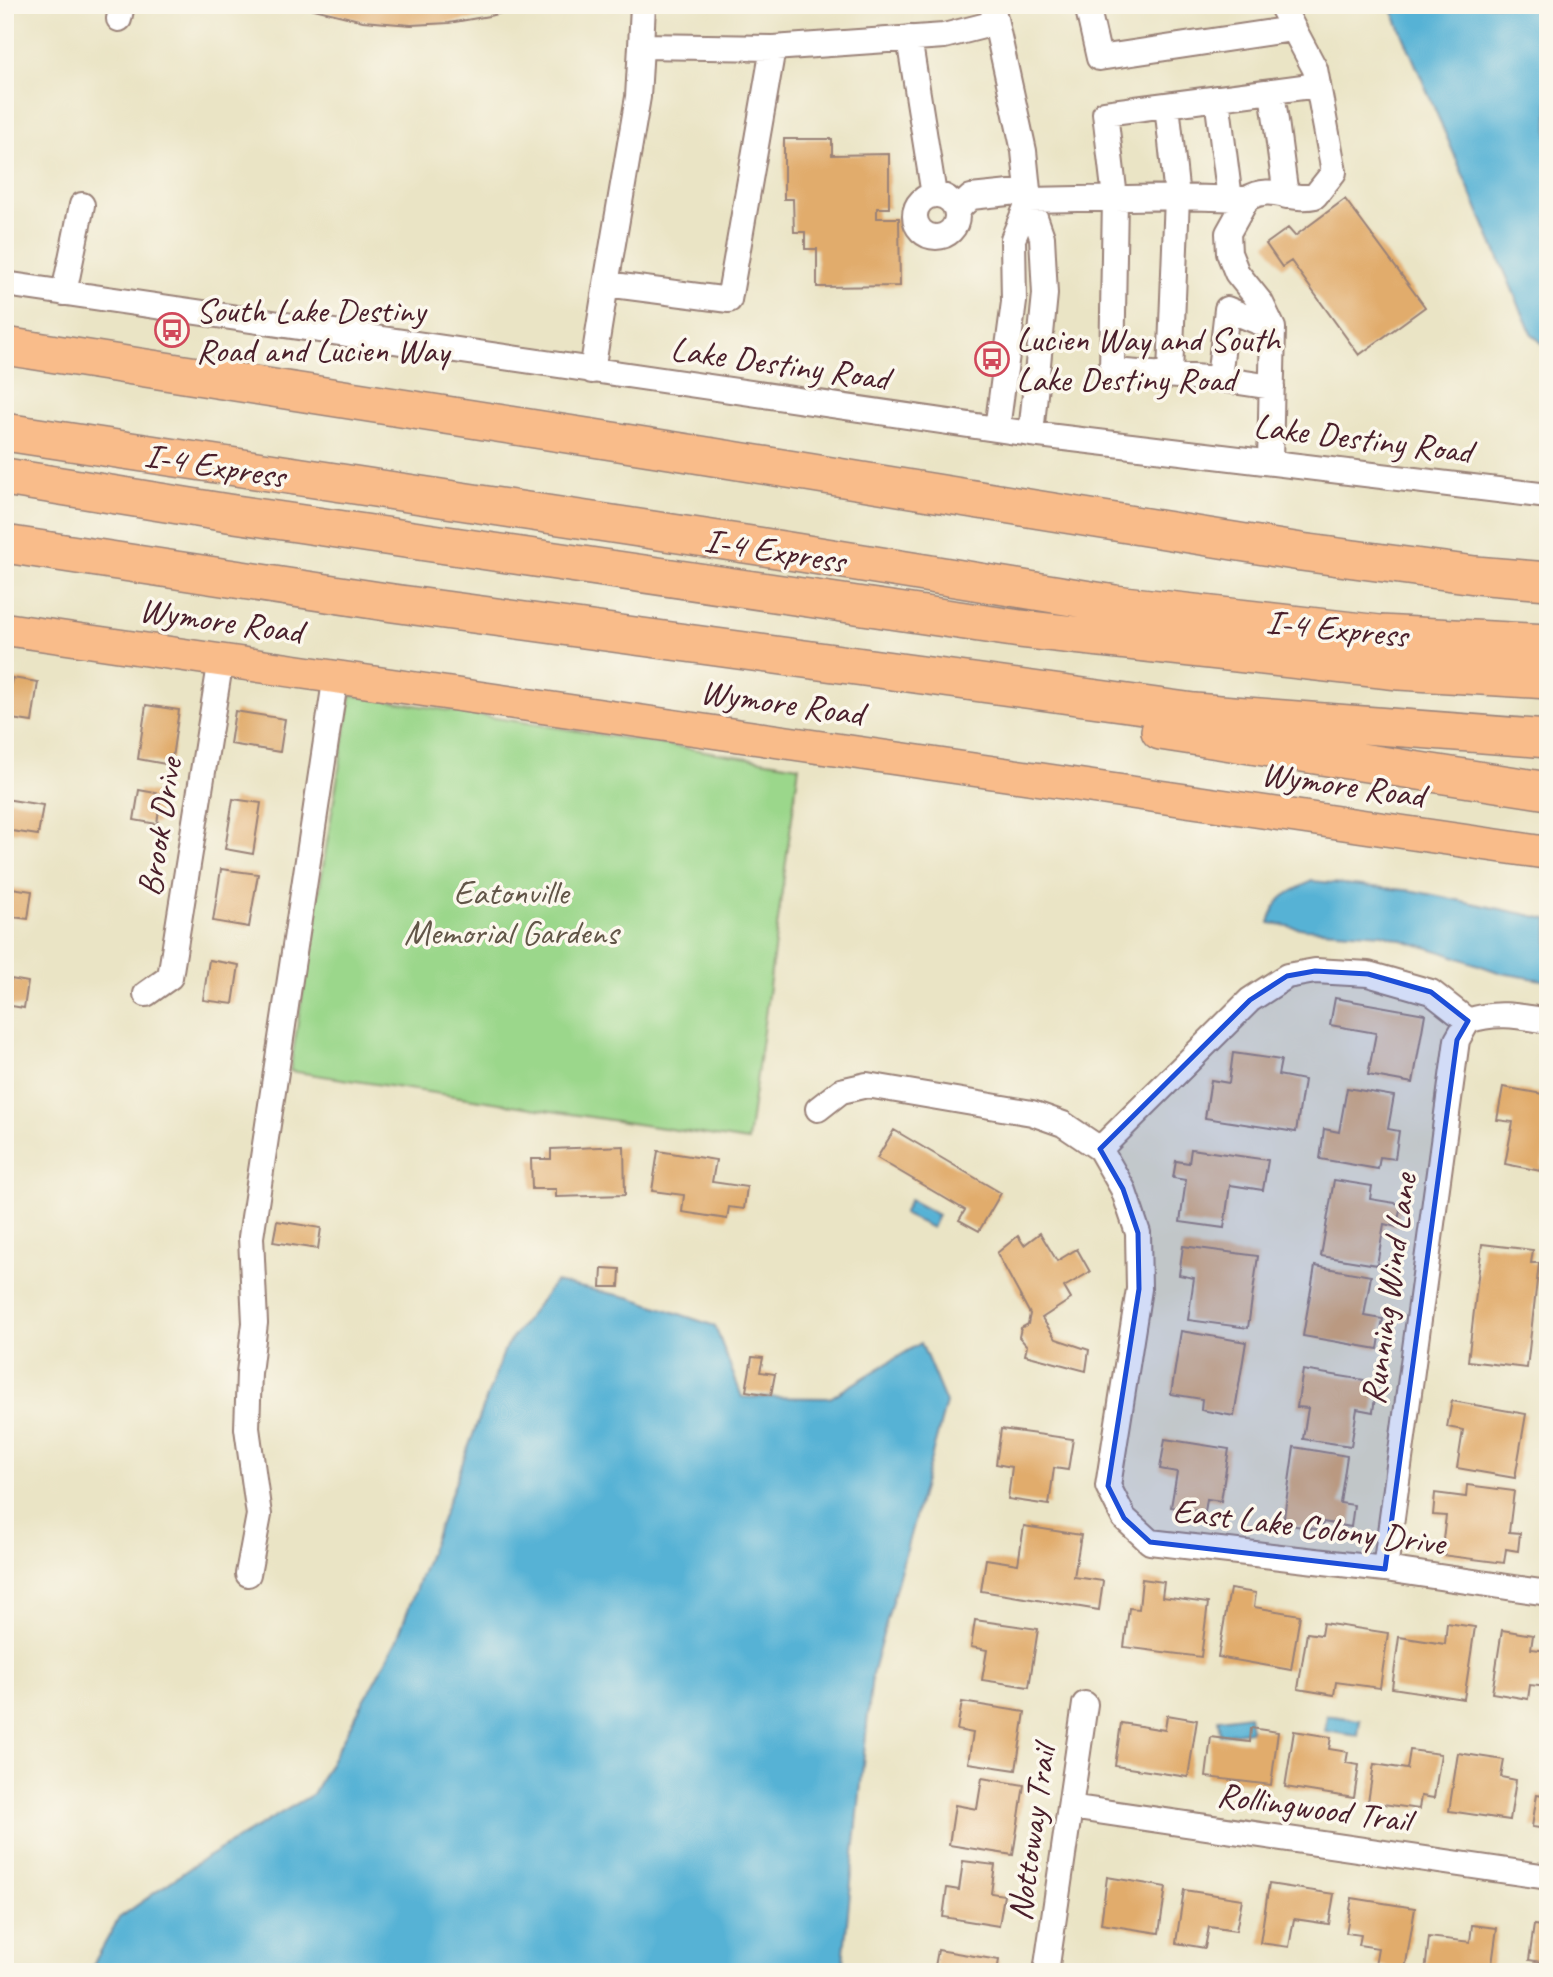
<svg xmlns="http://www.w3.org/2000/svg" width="1553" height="1977" viewBox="0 0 1553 1977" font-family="Caveat,sans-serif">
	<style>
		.green { fill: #9bd78b; stroke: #727b5b; stroke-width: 2 }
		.water { fill: #57b2d5; stroke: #506880; stroke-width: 2 }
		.building { fill: #e1ac6c }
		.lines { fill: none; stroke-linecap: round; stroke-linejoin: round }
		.minor-casing { stroke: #9a8278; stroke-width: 28 }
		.major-casing { stroke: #9a8278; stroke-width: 35 }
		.highway-casing { stroke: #9a8278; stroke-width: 40 }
		.minor { stroke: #fff; stroke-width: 24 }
		.major { stroke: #f9bc8a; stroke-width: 32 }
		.highway { stroke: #f9bc8a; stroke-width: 37 }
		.marked { fill: #1d4ed8; fill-opacity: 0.2; stroke: #1d4ed8; stroke-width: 5; stroke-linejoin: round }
		.labels { text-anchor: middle; stroke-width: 7; stroke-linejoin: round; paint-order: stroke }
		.poi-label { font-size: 35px; fill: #4a1f2b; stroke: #fbf7ec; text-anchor: start }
		.street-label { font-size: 35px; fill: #4a1f2b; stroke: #fbf7ec }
		.park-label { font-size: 35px; fill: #625648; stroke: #fbf7ec }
	</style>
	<rect width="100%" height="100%" fill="#fbf7ec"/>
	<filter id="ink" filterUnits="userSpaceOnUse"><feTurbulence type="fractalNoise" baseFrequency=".0143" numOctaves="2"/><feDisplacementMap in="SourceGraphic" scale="14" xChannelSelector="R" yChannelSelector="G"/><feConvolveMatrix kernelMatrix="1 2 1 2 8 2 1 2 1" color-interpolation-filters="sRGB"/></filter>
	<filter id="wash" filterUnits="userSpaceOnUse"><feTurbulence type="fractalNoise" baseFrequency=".00686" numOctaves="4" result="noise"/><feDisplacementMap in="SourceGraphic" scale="28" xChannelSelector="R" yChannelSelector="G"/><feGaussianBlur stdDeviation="1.57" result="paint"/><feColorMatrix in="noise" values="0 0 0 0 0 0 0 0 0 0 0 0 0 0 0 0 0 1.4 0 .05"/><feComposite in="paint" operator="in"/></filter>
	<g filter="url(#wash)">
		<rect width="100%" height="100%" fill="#eae4c5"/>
		<path class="green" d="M 351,695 L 799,766 L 748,1141 L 290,1071 Z"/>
		<path class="water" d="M 1390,5 L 1548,5 L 1548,349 L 1531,333 Z
			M 1312,881 L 1414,891 L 1548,919 L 1548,981 L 1501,973 L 1442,952 L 1382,934 L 1306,929 L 1269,923 C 1275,896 1289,893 1312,881 Z
			M 910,1200 L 938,1215 L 932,1228 L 903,1214 Z
			M 555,1282 L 632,1298 L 715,1326 L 742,1397 L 830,1398 L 921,1343 L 946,1403 L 872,1675 L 842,1972 L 89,1972 L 119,1918 L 197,1863 L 313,1794 L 396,1642 L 506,1346 Z
			M 1249,1715 L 1251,1731 L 1220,1735 L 1218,1719 Z
			M 1327,1715 L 1360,1720 L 1358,1736 L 1325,1731 Z"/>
		<g id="blocks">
			<path class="building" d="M 298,5 L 518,5 L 521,8 L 489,16 L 449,23 L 411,25 L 363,21 Z
				M 784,139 L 832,139 L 832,155 L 889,154 L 889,208 L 877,208 L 877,218 L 899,218 L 900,286 L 817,287 L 817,249 L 805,249 L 805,232 L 794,232 L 793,199 L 784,199 Z
				M 1345,199 L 1425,307 L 1359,355 L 1291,261 L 1282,267 L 1266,244 L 1288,228 L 1295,236 Z
				M 12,678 L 38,682 L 32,722 L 5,718 Z
				M 146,705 L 179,710 L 171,765 L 138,759 Z
				M 235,711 L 285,719 L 280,752 L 230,744 Z
				M 139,790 L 161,794 L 157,824 L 134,820 Z
				M 5,799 L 43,805 L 38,835 L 5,830 Z
				M 233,799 L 261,803 L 253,854 L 225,849 Z
				M 221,869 L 258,874 L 249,927 L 213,921 Z
				M 5,887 L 32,891 L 28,919 L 5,916 Z
				M 209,960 L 239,965 L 233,1004 L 203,1000 Z
				M 5,978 L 28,982 L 24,1008 L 5,1005 Z
				M 1335,998 L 1425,1014 L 1413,1083 L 1368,1075 L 1376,1033 L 1330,1025 Z
				M 1233,1053 L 1281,1060 L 1278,1075 L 1304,1080 L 1296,1132 L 1205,1118 L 1211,1080 L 1229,1083 Z
				M 1503,1087 L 1548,1095 L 1548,1135 L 1541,1171 L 1505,1164 L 1513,1122 L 1497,1120 Z
				M 1347,1088 L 1394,1096 L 1388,1129 L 1399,1131 L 1395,1159 L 1380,1157 L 1378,1169 L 1320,1159 L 1324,1129 L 1339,1132 Z
				M 894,1130 L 1001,1193 L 979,1231 L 959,1220 L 965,1210 L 877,1158 Z
				M 624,1146 L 625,1195 L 556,1197 L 556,1189 L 532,1189 L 531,1159 L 551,1159 L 551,1149 Z
				M 1191,1149 L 1268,1160 L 1263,1190 L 1230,1185 L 1224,1228 L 1180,1222 L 1186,1180 L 1173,1178 L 1176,1161 L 1189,1163 Z
				M 658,1151 L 716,1160 L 712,1182 L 747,1187 L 744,1209 L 729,1207 L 727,1219 L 682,1212 L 684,1195 L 652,1191 Z
				M 1334,1180 L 1372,1186 L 1370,1199 L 1401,1204 L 1397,1227 L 1384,1224 L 1377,1265 L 1321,1256 Z
				M 277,1221 L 321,1228 L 318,1249 L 273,1242 Z
				M 1040,1233 L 1057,1261 L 1077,1249 L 1090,1272 L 1064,1287 L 1071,1299 L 1042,1318 L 1056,1339 L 1089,1350 L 1086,1371 L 1025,1355 L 1027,1346 L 1019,1337 L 1021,1328 L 1028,1324 L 1030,1314 L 997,1253 L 1018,1236 L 1024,1245 Z
				M 1482,1244 L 1533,1250 L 1531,1263 L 1539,1263 L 1527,1368 L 1468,1361 Z
				M 1183,1246 L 1258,1256 L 1248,1328 L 1188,1320 L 1194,1278 L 1179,1275 Z
				M 1315,1266 L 1371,1276 L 1364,1316 L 1383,1319 L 1378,1349 L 1303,1336 Z
				M 602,1268 L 620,1269 L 619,1287 L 601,1287 Z
				M 1181,1331 L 1246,1342 L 1234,1416 L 1201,1410 L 1202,1399 L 1171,1394 Z
				M 752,1357 L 763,1358 L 760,1372 L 775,1374 L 771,1395 L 746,1391 Z
				M 1303,1370 L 1377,1382 L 1373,1412 L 1357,1409 L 1351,1446 L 1303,1439 L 1308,1408 L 1297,1407 Z
				M 1452,1401 L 1526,1414 L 1515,1478 L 1457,1468 L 1463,1430 L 1447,1427 Z
				M 1001,1429 L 1073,1439 L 1068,1470 L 1054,1468 L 1049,1505 L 1008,1499 L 1012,1467 L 996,1464 Z
				M 1165,1439 L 1229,1449 L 1221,1501 L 1207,1499 L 1205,1512 L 1171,1507 L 1177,1472 L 1160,1469 Z
				M 1294,1447 L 1347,1456 L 1340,1503 L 1354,1505 L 1351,1527 L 1323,1522 L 1322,1530 L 1283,1524 Z
				M 1467,1485 L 1514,1491 L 1509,1532 L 1520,1533 L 1518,1551 L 1506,1549 L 1504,1563 L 1441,1555 L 1446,1516 L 1433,1515 L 1435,1493 L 1466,1497 Z
				M 1024,1526 L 1081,1535 L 1074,1577 L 1103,1581 L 1099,1610 L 981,1591 L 986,1559 L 1018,1564 Z
				M 1142,1579 L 1164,1582 L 1162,1597 L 1208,1603 L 1201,1657 L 1124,1647 L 1129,1608 L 1139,1609 Z
				M 1230,1589 L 1256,1593 L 1254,1607 L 1300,1615 L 1291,1670 L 1218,1657 Z
				M 975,1620 L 1038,1629 L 1029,1687 L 982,1680 L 987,1650 L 971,1647 Z
				M 1323,1623 L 1388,1633 L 1380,1688 L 1336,1682 L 1334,1695 L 1298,1689 L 1307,1633 L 1321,1635 Z
				M 1447,1623 L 1475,1627 L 1464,1699 L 1392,1688 L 1399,1637 L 1445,1644 Z
				M 1502,1630 L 1533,1635 L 1531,1649 L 1548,1651 L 1548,1687 L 1530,1685 L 1528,1699 L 1492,1693 Z
				M 962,1702 L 1025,1712 L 1016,1770 L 968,1763 L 973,1733 L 957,1730 Z
				M 1167,1715 L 1197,1720 L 1188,1777 L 1115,1766 L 1121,1723 L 1165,1730 Z
				M 1251,1728 L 1278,1732 L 1271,1785 L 1206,1777 L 1211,1737 L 1250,1742 Z
				M 1294,1731 L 1331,1737 L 1329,1749 L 1348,1752 L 1346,1763 L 1359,1765 L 1354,1798 L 1285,1787 Z
				M 1410,1750 L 1441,1754 L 1434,1798 L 1421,1796 L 1419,1809 L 1368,1802 L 1374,1764 L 1407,1769 Z
				M 1458,1753 L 1504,1760 L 1501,1777 L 1516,1780 L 1510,1820 L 1449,1811 Z
				M 982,1778 L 1024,1785 L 1013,1855 L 949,1845 L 955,1805 L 977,1809 Z
				M 1537,1794 L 1548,1796 L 1548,1829 L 1532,1827 Z
				M 963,1861 L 995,1865 L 991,1893 L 1004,1895 L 999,1926 L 943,1917 L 947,1888 L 959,1890 Z
				M 1107,1877 L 1166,1887 L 1159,1933 L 1101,1924 Z
				M 1269,1884 L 1334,1894 L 1329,1924 L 1294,1919 L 1289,1947 L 1260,1943 Z
				M 1184,1890 L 1242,1899 L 1236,1931 L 1209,1927 L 1205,1948 L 1176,1943 Z
				M 1352,1898 L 1415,1908 L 1405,1970 L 1375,1965 L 1378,1948 L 1359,1945 L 1361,1935 L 1346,1933 Z
				M 1472,1925 L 1497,1928 L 1491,1972 L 1425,1972 L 1429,1937 L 1470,1942 Z
				M 1534,1925 L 1548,1927 L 1548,1963 L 1529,1960 Z
				M 938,1950 L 999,1960 L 997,1972 L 934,1972 Z"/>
		</g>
	</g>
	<g filter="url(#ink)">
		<use href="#blocks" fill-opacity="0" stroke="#9a8278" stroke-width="2"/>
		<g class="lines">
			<g class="minor-casing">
				<path id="minor" d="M 992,5 L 1024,151 L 1029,200 L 1042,237 L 1045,294 L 1031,434
					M 1087,5 L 1099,58 L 1292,29
					M 119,19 L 122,5
					M 909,38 L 934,195
					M 773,48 L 944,36 L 995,23
					M 1272,91 L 1286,196
					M 1217,98 L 1230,199
					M915 216a21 21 0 1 1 42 0a21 21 0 1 1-42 0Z
					M 1247,199 L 1228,233 L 1229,253 L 1237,273 L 1261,303 L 1273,328
					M 1029,200 L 1177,197 L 1167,105
					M 957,210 L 971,197 L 1028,191
					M 5,284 L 1031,434 L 1548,496
					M 606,284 L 638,97 L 641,46
					M 64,293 L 82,205
					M 592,371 L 606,284 L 729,300 L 773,48 L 641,46 L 643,5
					M 1170,374 L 1177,197 L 1247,199 C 1272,183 1288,202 1315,196 L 1334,172 L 1315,69 L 1281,5
					M 1219,379 L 1272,387
					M 997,429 L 1014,302 L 1013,239 L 1029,200
					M 1270,462 L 1273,328 L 1227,309 L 1219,379 L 1112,371 L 1115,198 L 1105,113 L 1318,85
					M 146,994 L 170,977 L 221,659
					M 1468,1021 C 1496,1011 1519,1016 1548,1021
					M 818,1109 L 841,1091 L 867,1085 L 1032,1113 L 1063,1124 L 1100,1149 L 1123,1189 L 1138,1233 L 1139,1289 L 1108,1486 L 1124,1518 L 1150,1542 L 1385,1569 L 1548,1593
					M 1100,1149 L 1250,1000 L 1287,976 L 1315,971 L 1368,974 L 1431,992 L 1468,1021
					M 1385,1569 L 1457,1040 L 1468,1021
					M 248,1574 L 259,1515 L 247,1428 L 249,1373 L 255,1323 L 251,1237 L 336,675
					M 1070,1807 L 1548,1877
					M 1046,1972 L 1085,1704"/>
			</g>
			<g class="major-casing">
				<path id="major" d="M 5,629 L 1548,853"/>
			</g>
			<g class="highway-casing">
				<path id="highway" d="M 5,346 L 670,450 L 1301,552 L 1475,575 L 1548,581
					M 5,432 L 758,546 L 1115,604 L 1380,634 L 1548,643
					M 5,477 L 228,513 L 1020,629 L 1399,671 L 1548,680
					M 5,544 L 393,603 L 1194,712 L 1548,739
					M 1160,731 L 1548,791"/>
			</g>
			<use href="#minor" class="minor"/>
			<use href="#major" class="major"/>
			<use href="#highway" class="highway"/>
		</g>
	</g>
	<path class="marked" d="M 1315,971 L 1368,974 L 1431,992 L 1468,1021 L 1457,1040 L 1385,1569 L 1150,1542 L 1124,1518 L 1108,1486 L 1139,1289 L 1138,1233 L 1123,1189 L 1100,1149 L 1250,1000 L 1287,976 Z"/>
	<defs>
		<g id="bus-ring" transform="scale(1.75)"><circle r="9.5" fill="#fbf7ec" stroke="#d1495b" stroke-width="1.5"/><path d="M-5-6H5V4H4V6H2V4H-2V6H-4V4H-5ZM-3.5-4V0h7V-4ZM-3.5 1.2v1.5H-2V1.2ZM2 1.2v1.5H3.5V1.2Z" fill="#d1495b"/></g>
	</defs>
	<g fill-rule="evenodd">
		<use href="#bus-ring" x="172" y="330"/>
		<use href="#bus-ring" x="992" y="359"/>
	</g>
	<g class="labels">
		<g class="poi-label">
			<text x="196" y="322">South Lake Destiny<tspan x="196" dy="40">Road and Lucien Way</tspan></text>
			<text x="1016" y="351">Lucien Way and South<tspan x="1016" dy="40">Lake Destiny Road</tspan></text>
		</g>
		<g class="street-label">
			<text transform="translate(780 363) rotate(8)" y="12">Lake Destiny Road</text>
			<text transform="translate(1363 438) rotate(7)" y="12">Lake Destiny Road</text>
			<text transform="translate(215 465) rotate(9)" y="12">I-4 Express</text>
			<text transform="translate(775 550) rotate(9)" y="12">I-4 Express</text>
			<text transform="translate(221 620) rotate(8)" y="12">Wymore Road</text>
			<text transform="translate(1337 628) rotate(6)" y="12">I-4 Express</text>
			<text transform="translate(782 702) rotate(8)" y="12">Wymore Road</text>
			<text transform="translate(1343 784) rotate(8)" y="12">Wymore Road</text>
			<text transform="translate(159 827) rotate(-81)" y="12">Brook Drive</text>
			<text transform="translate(1388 1289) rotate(-82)" y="12">Running Wind Lane</text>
			<text transform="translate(1309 1526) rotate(7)" y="12">East Lake Colony Drive</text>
			<text transform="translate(1314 1807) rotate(8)" y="12">Rollingwood Trail</text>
			<text transform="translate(1031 1833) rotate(-82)" y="12">Nottoway Trail</text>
		</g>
		<g class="park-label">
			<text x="511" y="904">Eatonville<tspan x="511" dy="40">Memorial Gardens</tspan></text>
		</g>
	</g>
	<rect width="1553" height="1977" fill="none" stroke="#fbf7ec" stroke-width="28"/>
</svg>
